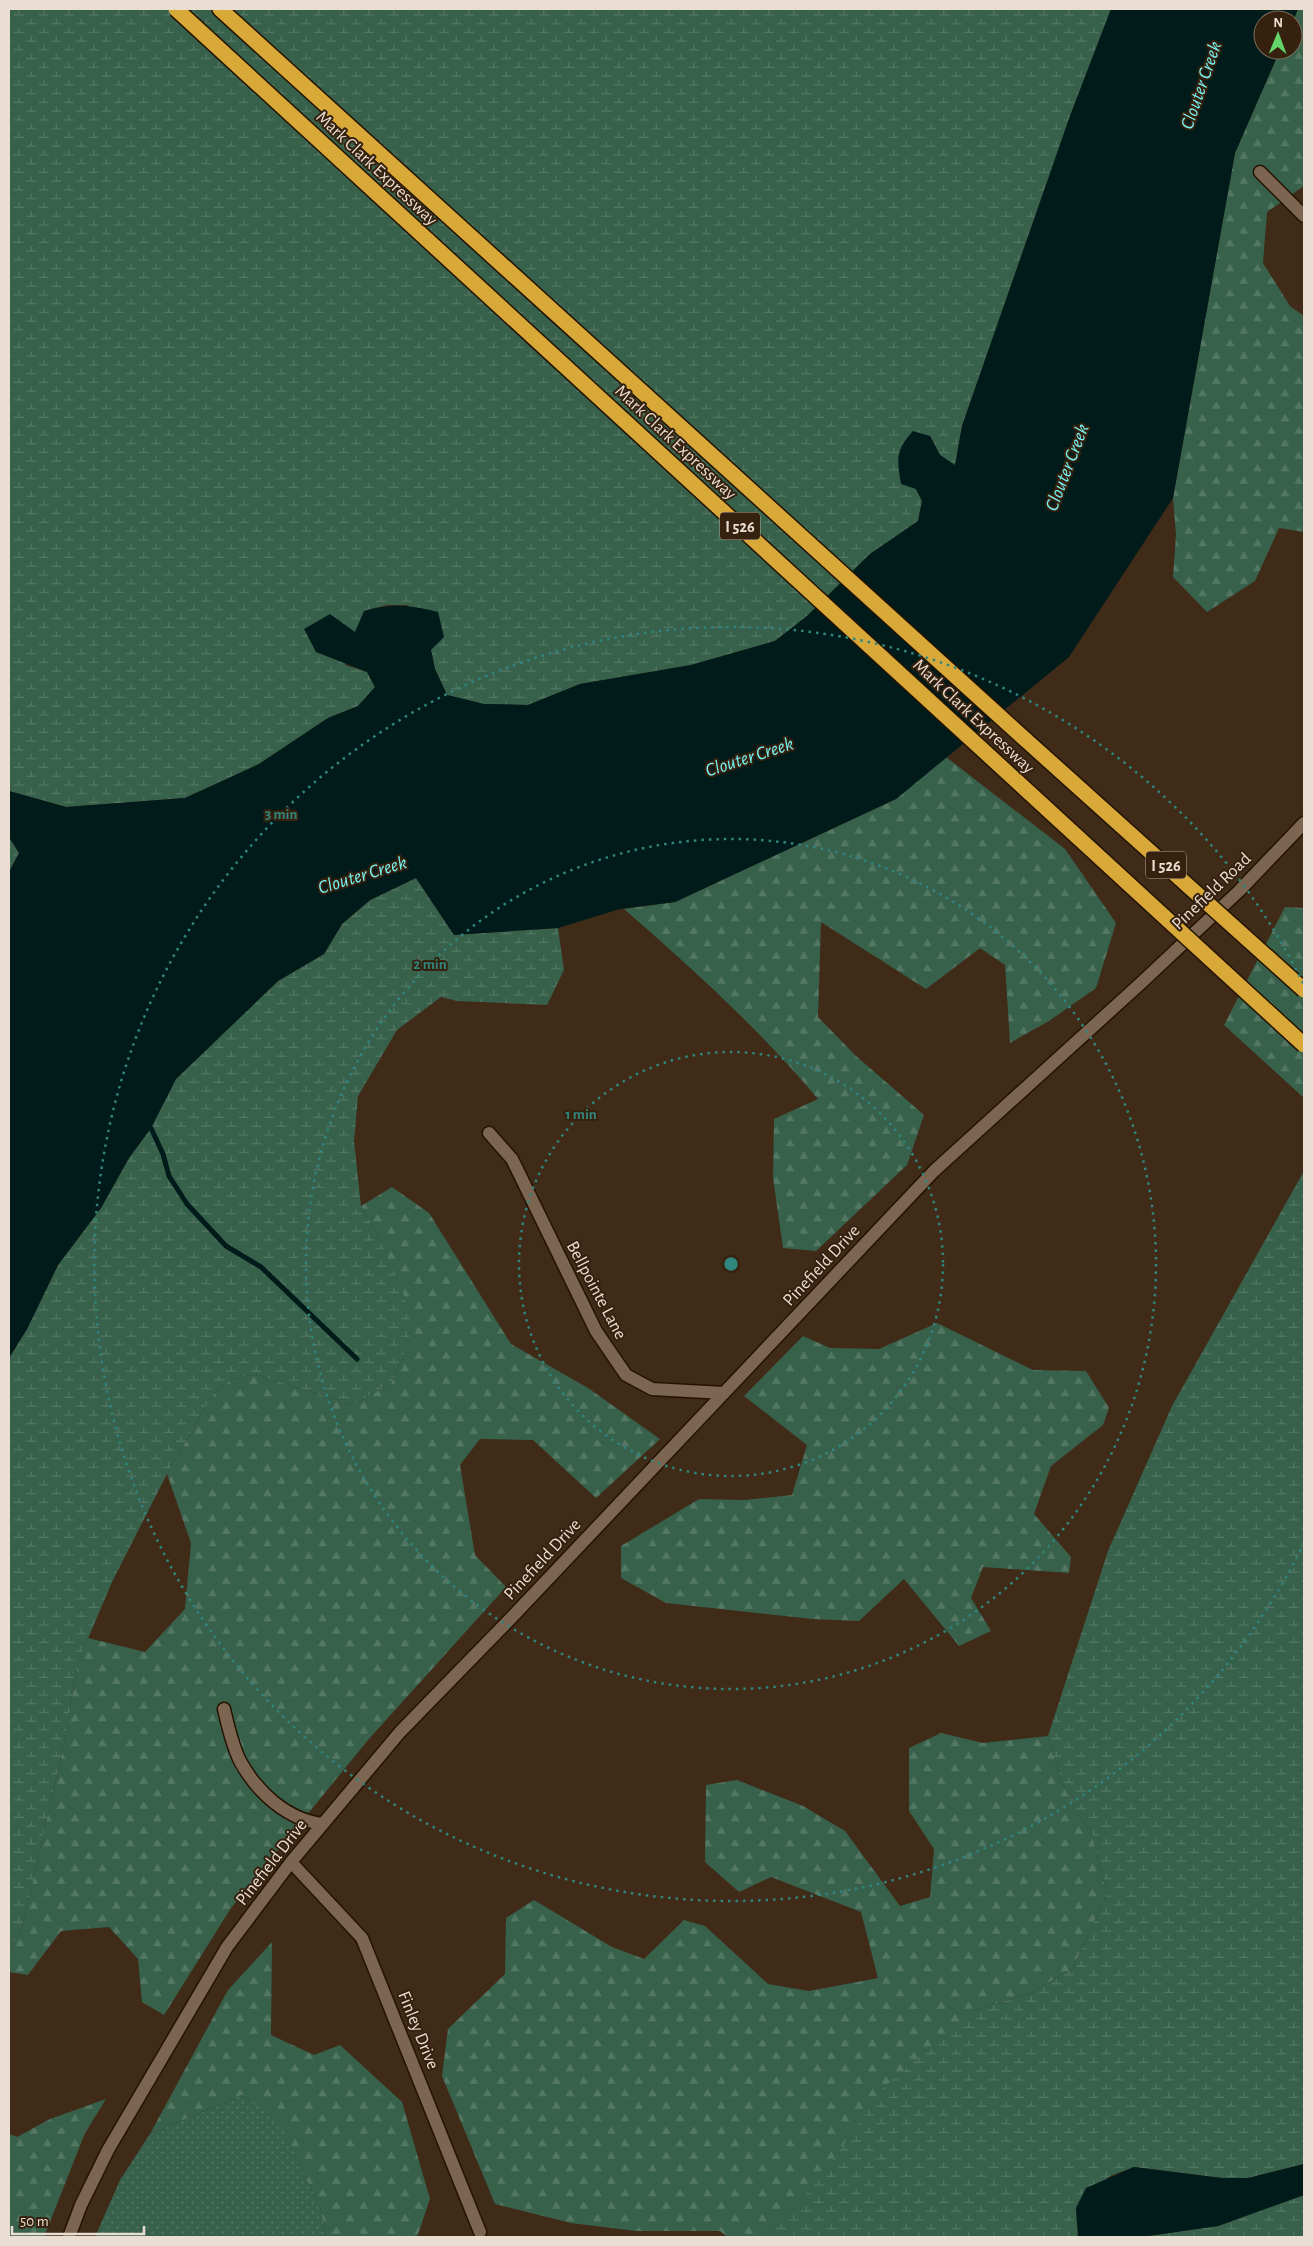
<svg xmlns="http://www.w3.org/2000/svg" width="1313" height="2246" viewBox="0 0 1313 2246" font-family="'Alegreya Sans',sans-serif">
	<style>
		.grass { fill: url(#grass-dots) }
		.forest { fill: url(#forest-firs) }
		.wetland { fill: url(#wetland-marsh) }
		.water { fill: #011b1b }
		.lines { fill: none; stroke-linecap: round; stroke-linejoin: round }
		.stream { stroke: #011b1b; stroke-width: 5 }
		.street-casing { stroke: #251302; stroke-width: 15 }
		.highway-casing { stroke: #251302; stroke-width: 18 }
		.street { stroke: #7c6551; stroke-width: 12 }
		.highway { stroke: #d8a839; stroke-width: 15 }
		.highway-bridge-casing { stroke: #251302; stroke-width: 18; stroke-linecap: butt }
		.highway-bridge { stroke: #d8a839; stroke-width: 15 }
		.ring { fill: none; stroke: #30857d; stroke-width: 2.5; stroke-dasharray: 2.5 5 }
		.labels { text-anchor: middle; stroke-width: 4; stroke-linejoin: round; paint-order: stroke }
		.shield { fill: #35210e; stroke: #b4a596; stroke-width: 1 }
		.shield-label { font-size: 16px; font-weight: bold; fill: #eaddd1 }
		.street-label { font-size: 18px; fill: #eaddd1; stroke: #35210e }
		.water-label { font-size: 19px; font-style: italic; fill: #76f4f6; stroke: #35210e }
		.centre { fill: #30857d; stroke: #35210e; stroke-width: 2.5 }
		.ring-label { font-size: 15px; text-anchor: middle; font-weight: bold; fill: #30857d; stroke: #35210e; stroke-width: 4; stroke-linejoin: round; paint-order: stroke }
	</style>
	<defs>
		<pattern id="grass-dots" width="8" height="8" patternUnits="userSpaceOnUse" patternTransform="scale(1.25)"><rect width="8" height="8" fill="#37614b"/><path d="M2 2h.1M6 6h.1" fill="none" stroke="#547764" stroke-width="1.8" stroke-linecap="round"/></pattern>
		<pattern id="forest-firs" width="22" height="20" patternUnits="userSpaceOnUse" patternTransform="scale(1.25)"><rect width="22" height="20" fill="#37614b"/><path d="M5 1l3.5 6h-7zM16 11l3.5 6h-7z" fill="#547764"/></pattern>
		<pattern id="wetland-marsh" width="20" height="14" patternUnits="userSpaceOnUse" patternTransform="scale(1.25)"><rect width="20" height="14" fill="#37614b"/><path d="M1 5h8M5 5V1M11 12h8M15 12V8" fill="none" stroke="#547764"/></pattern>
	</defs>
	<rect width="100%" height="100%" fill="#3f2b18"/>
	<path class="grass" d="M 242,2095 L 280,2122 L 321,2210 L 325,2237 L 95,2237 L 120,2180 L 150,2134 Z"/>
	<path class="forest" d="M 1298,9 L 1304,9 L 1304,186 L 1267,212 L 1263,263 L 1290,306 L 1304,316 L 1304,532 L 1279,528 L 1255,581 L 1207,612 L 1173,577 L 1176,535 L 1173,498 L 1235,153 L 1280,50 L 1293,50 L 1293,21 Z
		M 946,757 L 1065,849 L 1116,923 L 1096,988 L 1049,1021 L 1010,1043 L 1005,965 L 980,948 L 926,989 L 821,922 L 818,1017 L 856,1056 L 924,1115 L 907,1165 L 816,1251 L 783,1248 L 773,1178 L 774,1119 L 818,1099 C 759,1029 693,969 624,909 L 675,902 L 896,799 Z
		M 1285,907 L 1304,908 L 1304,1098 L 1224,1025 Z
		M 392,1187 L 429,1213 L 511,1344 L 588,1388 L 660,1439 L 596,1498 L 533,1440 L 480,1439 L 460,1465 L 475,1555 L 506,1587 L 368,1740 L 231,1908 L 164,2015 L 142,2002 L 138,1959 L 109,1927 L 61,1931 L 28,1975 L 9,1972 L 9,1954 L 22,1928 L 65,1740 L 78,1662 L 88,1638 L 145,1652 L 185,1609 L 191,1543 L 167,1474 L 211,1397 L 230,1380 L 255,1374 L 353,1405 L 391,1383 L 409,1344 L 400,1287 L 377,1234 L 361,1206 Z
		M 937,1323 L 1033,1370 L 1086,1371 L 1109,1408 L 1103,1425 L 1051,1466 L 1034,1514 L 1071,1557 L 1069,1573 L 983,1567 L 971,1598 L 991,1631 L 959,1646 L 904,1579 L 859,1621 L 812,1619 L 666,1603 L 621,1578 L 621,1546 L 699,1499 L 744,1500 L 792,1495 L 807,1445 L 744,1396 L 803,1336 L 830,1348 L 879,1349 Z
		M 941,1733 L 983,1743 L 1048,1736 L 1061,1780 L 1074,1808 L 1092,1834 L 1107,1894 L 1073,1968 L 1031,1993 L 975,2010 L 767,2237 L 727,2237 L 720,2231 L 636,2231 L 571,2223 L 495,2204 L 442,2076 L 448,2029 L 505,1974 L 506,1918 L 534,1900 L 612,1947 L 644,1959 L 684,1920 L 705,1926 L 768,1984 L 809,1991 L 878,1978 L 861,1912 L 771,1877 L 739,1892 L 705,1862 L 706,1785 L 737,1780 L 803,1806 L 845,1831 L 900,1906 L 930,1897 L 934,1849 L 909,1811 L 909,1748 Z
		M 272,1942 L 271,2035 L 314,2055 L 340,2045 L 402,2102 L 430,2199 L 417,2237 L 325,2237 L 321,2210 L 280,2123 L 242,2095 L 150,2134 L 228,1990 Z
		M 106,2099 L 85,2133 L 44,2237 L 9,2237 L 9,2134 L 17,2137 L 50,2119 Z"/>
	<path class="wetland" d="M 9,9 L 1111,9 L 1070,116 L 962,426 L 955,466 L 940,455 L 930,436 L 916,489 L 922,501 L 918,521 L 870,554 L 807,616 L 775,641 L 691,665 L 580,684 L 528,705 L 483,704 L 447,695 L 435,669 L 431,650 L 408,605 L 387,605 L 364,611 L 345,665 L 367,672 L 375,687 L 358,706 L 328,718 L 259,764 L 185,798 L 66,807 L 9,791 Z
		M 9,837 L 19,853 L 9,872 Z
		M 416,878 L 454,935 L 558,928 L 564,970 L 547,1005 L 457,1001 L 441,997 L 397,1030 L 358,1096 L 354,1141 L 361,1206 L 377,1234 L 401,1287 L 410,1315 L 409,1344 L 391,1383 L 353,1405 L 255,1374 L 230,1380 L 211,1397 L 167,1474 L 112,1582 L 78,1662 L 65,1740 L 22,1928 L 9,1954 L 9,1358 L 27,1329 L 58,1265 L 101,1208 L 129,1158 L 151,1128 L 176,1079 L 278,981 L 324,954 L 342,924 L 370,900 Z
		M 1304,1171 L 1304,2164 L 1248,2178 L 1222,2178 L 1134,2167 L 1110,2176 L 1076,2208 L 1078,2237 L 767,2237 L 814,2185 L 885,2086 L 975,2010 L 1031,1993 L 1073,1968 L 1107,1894 L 1092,1834 L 1074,1808 L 1061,1780 L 1048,1736 L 1108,1551 L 1172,1406 Z
		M 1304,2195 L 1304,2237 L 1141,2237 L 1218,2226 Z"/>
	<path class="water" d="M 1111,9 L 1298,9 L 1293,21 L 1263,20 L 1263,50 L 1280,50 L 1235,153 L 1173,498 L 1069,657 L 896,799 L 675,902 L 620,909 L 558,928 L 454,935 L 416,878 L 370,900 L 342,924 L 324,954 L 278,981 L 176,1079 L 151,1128 L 129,1158 L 101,1208 L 58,1265 L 27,1329 L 9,1358 L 9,872 L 19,853 L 9,837 L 9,791 L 66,807 L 185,798 L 259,764 L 328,718 L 358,706 L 375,687 L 367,672 L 316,652 L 304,629 L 330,614 L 355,632 L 364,611 C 393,603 409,605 438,612 L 444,637 L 431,650 L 435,669 L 447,695 L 484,704 L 528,705 L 580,684 L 691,665 L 775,641 L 807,616 L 870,554 L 918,521 L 922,501 L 916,489 L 901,484 C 897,458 895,451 913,431 L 930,436 L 940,455 L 955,465 L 962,426 L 1070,116 Z
		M 1304,2164 L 1304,2195 L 1218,2226 L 1141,2237 L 1078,2237 L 1076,2208 L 1086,2188 L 1134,2167 L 1222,2178 L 1248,2178 Z"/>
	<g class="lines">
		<path class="stream" d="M 151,1128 L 163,1154 L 169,1176 L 187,1204 L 226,1246 L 261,1267 L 357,1359"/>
		<g class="street-casing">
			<path id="street" d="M 1260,172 L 1304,216
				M 489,1133 L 512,1159 L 596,1331 L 626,1375 L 652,1389 L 724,1393
				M 224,1709 C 228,1726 232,1745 240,1761 C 257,1792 287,1820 323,1824
				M 291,1862 L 362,1938 L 480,2232
				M 69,2237 L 81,2205 L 108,2150 L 227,1947 L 291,1862 L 400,1732 L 513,1616 L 934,1171 L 1141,983 L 1239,891 L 1304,823"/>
		</g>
		<g class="highway-casing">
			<path id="highway" d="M 220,9 L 1027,741"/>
		</g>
		<use href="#street" class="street"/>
		<use href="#highway" class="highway"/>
		<g class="highway-bridge-casing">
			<path id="highway-bridge" d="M 176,9 L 1304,1045
				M 1027,741 L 1304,990"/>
		</g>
		<use href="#highway-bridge" class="highway-bridge"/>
	</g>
	<g class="ring">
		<circle cx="731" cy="1264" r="212"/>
		<circle cx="731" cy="1264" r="425"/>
		<path d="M1304 1543A637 637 0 1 1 1304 985"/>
	</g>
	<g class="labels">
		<g class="shield">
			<rect x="720" y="512.5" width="40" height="27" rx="4"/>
			<rect x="1146" y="851.5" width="40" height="27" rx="4"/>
		</g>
		<g class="shield-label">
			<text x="740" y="532">I 526</text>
			<text x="1166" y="871">I 526</text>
		</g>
		<g class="street-label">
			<text transform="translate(377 168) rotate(43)" y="6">Mark Clark Expressway</text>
			<text transform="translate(676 442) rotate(43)" y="6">Mark Clark Expressway</text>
			<text transform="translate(974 716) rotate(43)" y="6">Mark Clark Expressway</text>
			<text transform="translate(1211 891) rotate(-44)" y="6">Pinefield Road</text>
			<text transform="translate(821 1265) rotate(-47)" y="6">Pinefield Drive</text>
			<text transform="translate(597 1290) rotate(62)" y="6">Bellpointe Lane</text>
			<text transform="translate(542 1559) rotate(-47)" y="6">Pinefield Drive</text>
			<text transform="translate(271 1862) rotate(-52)" y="6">Pinefield Drive</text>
			<text transform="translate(419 2030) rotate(68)" y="6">Finley Drive</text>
		</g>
		<g class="water-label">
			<text transform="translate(1200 85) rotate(-71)" y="7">Clouter Creek</text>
			<text transform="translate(1066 467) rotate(-69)" y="7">Clouter Creek</text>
			<text transform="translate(749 756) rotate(-18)" y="7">Clouter Creek</text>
			<text transform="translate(362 874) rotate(-17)" y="7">Clouter Creek</text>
		</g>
	</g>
	<circle cx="731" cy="1264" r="8" class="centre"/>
	<g class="ring-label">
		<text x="281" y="819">3 min</text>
		<text x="430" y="969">2 min</text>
		<text x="581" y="1119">1 min</text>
	</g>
	<rect width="1313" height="2246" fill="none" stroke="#eaddd1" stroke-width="20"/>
	<g transform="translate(1278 35) rotate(1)"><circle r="24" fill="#35210e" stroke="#7d6c5c"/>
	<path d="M0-4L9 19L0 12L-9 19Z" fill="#62d469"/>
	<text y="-8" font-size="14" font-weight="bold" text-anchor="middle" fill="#eaddd1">N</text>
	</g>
	<path d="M12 2226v8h132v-8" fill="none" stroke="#eaddd1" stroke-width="2.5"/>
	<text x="20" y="2226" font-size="15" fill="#eaddd1" stroke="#35210e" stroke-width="4" paint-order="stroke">50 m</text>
</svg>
